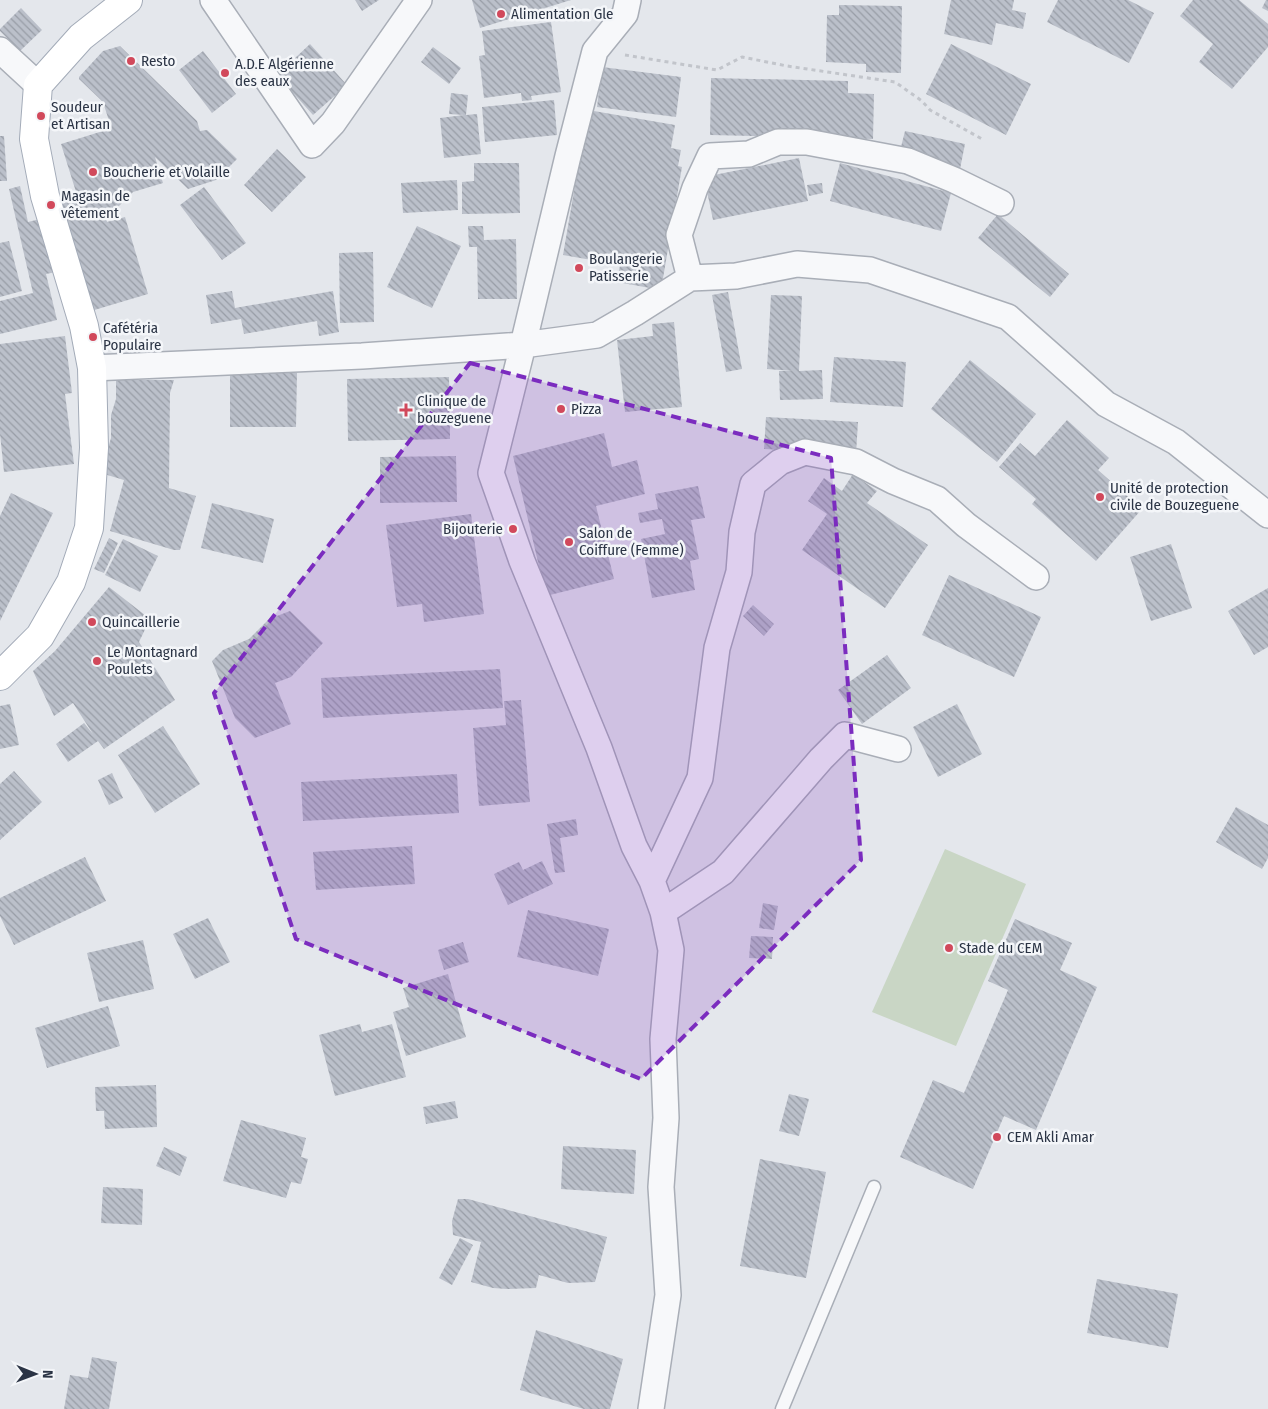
<svg xmlns="http://www.w3.org/2000/svg" width="1268" height="1409" viewBox="0 0 1268 1409" font-family="'Fira Sans Condensed',sans-serif">
	<style>
		.garden { fill: #c9d6c5 }
		.building { fill: url(#building-back-hatch) }
		.lines { fill: none; stroke-linecap: round; stroke-linejoin: round }
		.lane-casing { stroke: #a9aeb7; stroke-width: 15 }
		.street-casing { stroke: #a9aeb7; stroke-width: 28 }
		.primary-casing { stroke: #a3abb8; stroke-width: 30 }
		.path { stroke: #c2c5cb; stroke-width: 3; stroke-dasharray: 4 4; stroke-linecap: butt }
		.lane { stroke: #f7f8fa; stroke-width: 12 }
		.street { stroke: #f7f8fa; stroke-width: 25 }
		.primary { stroke: #fff; stroke-width: 28 }
		.marked { fill: #7b2cbf; fill-opacity: 0.2; stroke: #7b2cbf; stroke-width: 4; stroke-dasharray: 10 6; stroke-linejoin: round }
		.poi-dot { fill: #d1495b; stroke: #f4f6f9; stroke-width: 2 }
		.labels { text-anchor: middle; stroke-width: 5; stroke-linejoin: round; paint-order: stroke }
		.poi-label { font-size: 15px; fill: #2b3445; stroke: #f4f6f9; text-anchor: start }
	</style>
	<defs>
		<pattern id="building-back-hatch" width="6" height="6" patternUnits="userSpaceOnUse" patternTransform="scale(1.25)"><rect width="6" height="6" fill="#bbc0ca"/><path d="M-1 5l2 2M0 0l6 6M5-1l2 2" fill="none" stroke="#989da6"/></pattern>
	</defs>
	<rect width="100%" height="100%" fill="#e4e7ec"/>
	<path class="garden" d="M 945,849 L 1026,884 L 956,1046 L 872,1012 Z"/>
	<path class="building" d="M 355,0 L 379,0 L 362,11 Z
		M 472,0 L 571,0 L 480,28 Z
		M 951,0 L 1014,0 L 1012,10 L 1026,13 L 1023,29 L 996,23 L 992,45 L 944,34 Z
		M 1058,0 L 1128,0 L 1154,13 L 1129,63 L 1047,22 Z
		M 1193,0 L 1239,0 L 1268,24 L 1268,47 L 1232,89 L 1199,62 L 1213,44 L 1180,16 Z
		M 1266,0 L 1268,0 L 1268,11 L 1262,8 Z
		M 839,5 L 902,6 L 901,73 L 866,72 L 866,64 L 826,62 L 827,15 L 839,15 Z
		M 21,8 L 42,30 L 20,51 L 0,31 L 0,29 Z
		M 551,22 L 561,92 L 531,96 L 532,100 L 522,101 L 521,93 L 484,98 L 479,56 L 485,55 L 482,31 Z
		M 310,44 L 347,85 L 313,115 L 277,75 Z
		M 951,44 L 1031,84 L 1006,135 L 926,94 Z
		M 120,46 L 197,121 L 200,131 L 207,130 L 237,159 L 216,180 L 188,189 L 155,157 L 163,183 L 133,192 L 116,209 L 105,213 L 107,222 L 125,217 L 148,294 L 91,311 L 58,200 L 77,195 L 61,144 L 103,131 L 110,124 L 103,102 L 79,79 L 79,77 L 103,51 Z
		M 433,47 L 461,68 L 449,84 L 421,62 Z
		M 203,51 L 236,94 L 212,113 L 179,70 Z
		M 602,67 L 681,77 L 676,117 L 597,107 Z
		M 711,78 L 848,81 L 848,93 L 874,94 L 873,139 L 710,135 Z
		M 451,93 L 468,95 L 466,115 L 477,114 L 481,154 L 444,158 L 440,118 L 464,115 L 449,114 Z
		M 554,100 L 557,135 L 485,142 L 482,107 Z
		M 588,110 L 675,125 L 671,148 L 681,150 L 678,166 L 682,167 L 661,290 L 617,282 L 620,265 L 563,255 Z
		M 905,131 L 965,144 L 960,169 L 899,155 Z
		M 0,136 L 4,136 L 7,181 L 0,181 Z
		M 277,149 L 306,177 L 272,212 L 244,185 Z
		M 799,158 L 808,201 L 713,220 L 704,177 Z
		M 474,163 L 519,163 L 520,213 L 462,214 L 462,182 L 474,181 Z
		M 840,163 L 951,193 L 941,231 L 830,201 Z
		M 457,180 L 458,210 L 403,213 L 401,183 Z
		M 822,183 L 823,193 L 809,196 L 807,185 Z
		M 20,186 L 28,222 L 48,217 L 61,271 L 46,274 L 57,320 L 0,334 L 0,301 L 33,293 L 9,189 Z
		M 204,187 L 246,243 L 222,260 L 180,205 Z
		M 998,214 L 1069,274 L 1050,297 L 978,238 Z
		M 417,226 L 461,246 L 432,308 L 387,287 Z
		M 468,226 L 483,226 L 484,240 L 516,239 L 517,299 L 478,299 L 477,247 L 469,247 Z
		M 9,241 L 22,291 L 0,297 L 0,243 Z
		M 373,252 L 374,322 L 340,323 L 339,253 Z
		M 232,291 L 235,308 L 333,291 L 339,332 L 319,336 L 317,321 L 244,334 L 241,319 L 211,324 L 206,295 Z
		M 728,292 L 742,369 L 726,372 L 712,295 Z
		M 771,295 L 802,296 L 799,371 L 822,370 L 823,399 L 780,400 L 779,371 L 793,371 L 767,369 Z
		M 674,322 L 682,407 L 625,412 L 617,340 L 653,336 L 652,324 Z
		M 65,336 L 72,393 L 65,394 L 74,464 L 4,472 L 0,434 L 0,344 Z
		M 834,357 L 906,362 L 903,407 L 830,402 Z
		M 970,360 L 1036,414 L 997,462 L 931,409 Z
		M 230,373 L 297,373 L 296,427 L 230,427 Z
		M 449,377 L 450,439 L 348,441 L 347,379 Z
		M 116,380 L 174,380 L 170,393 L 169,488 L 196,496 L 180,550 L 174,550 L 110,531 L 124,480 L 104,474 L 104,462 L 111,438 L 111,415 L 116,399 Z
		M 766,417 L 858,422 L 856,454 L 764,449 Z
		M 1067,420 L 1109,458 L 1098,470 L 1142,509 L 1096,561 L 1032,504 L 1036,499 L 999,467 L 1020,443 L 1035,456 Z
		M 604,433 L 612,467 L 637,460 L 645,494 L 596,506 L 614,579 L 546,596 L 513,456 Z
		M 456,456 L 457,502 L 380,503 L 380,457 Z
		M 853,474 L 877,491 L 867,503 L 928,545 L 885,608 L 802,550 L 827,514 L 808,501 L 824,478 L 842,491 Z
		M 698,486 L 705,518 L 691,520 L 699,559 L 690,561 L 695,590 L 652,598 L 641,539 L 665,534 L 662,519 L 640,523 L 638,513 L 658,509 L 655,494 Z
		M 11,493 L 53,513 L 0,621 L 0,516 Z
		M 212,503 L 274,519 L 263,563 L 201,548 Z
		M 471,514 L 484,614 L 424,622 L 422,604 L 397,607 L 386,525 Z
		M 109,538 L 118,543 L 104,573 L 94,569 Z
		M 123,539 L 158,556 L 140,592 L 105,575 Z
		M 1171,544 L 1192,608 L 1151,621 L 1130,557 Z
		M 949,575 L 1041,617 L 1014,677 L 922,635 Z
		M 109,587 L 150,619 L 139,642 L 175,700 L 104,749 L 98,741 L 68,762 L 56,744 L 84,723 L 93,734 L 73,703 L 54,716 L 33,671 L 55,651 Z
		M 1268,588 L 1268,647 L 1254,655 L 1228,611 Z
		M 753,605 L 774,624 L 764,636 L 743,616 Z
		M 290,611 L 323,643 L 291,677 L 275,683 L 291,724 L 255,738 L 235,718 L 212,661 L 223,650 L 249,639 L 269,619 Z
		M 887,655 L 911,688 L 862,724 L 838,690 Z
		M 500,669 L 503,708 L 323,718 L 321,678 Z
		M 521,700 L 530,802 L 479,806 L 473,728 L 506,725 L 504,701 Z
		M 10,704 L 19,745 L 0,749 L 0,706 Z
		M 957,704 L 982,754 L 938,777 L 913,727 Z
		M 163,726 L 200,784 L 155,813 L 118,755 Z
		M 14,771 L 42,802 L 0,840 L 0,784 Z
		M 112,773 L 123,798 L 109,805 L 98,780 Z
		M 457,774 L 459,813 L 303,821 L 301,782 Z
		M 1236,807 L 1268,825 L 1268,858 L 1262,869 L 1216,842 Z
		M 576,819 L 578,835 L 560,838 L 565,872 L 555,873 L 547,824 Z
		M 412,846 L 415,884 L 316,890 L 313,852 Z
		M 85,857 L 106,901 L 14,945 L 0,916 L 0,898 Z
		M 542,861 L 553,884 L 508,905 L 494,874 L 519,862 L 523,870 Z
		M 763,903 L 778,906 L 774,930 L 759,928 Z
		M 528,910 L 609,929 L 598,976 L 517,957 Z
		M 208,918 L 230,962 L 195,979 L 173,934 Z
		M 1015,919 L 1072,943 L 1060,970 L 1097,987 L 1036,1130 L 1004,1116 L 973,1189 L 900,1157 L 933,1080 L 964,1093 L 1008,990 L 988,981 Z
		M 751,936 L 773,937 L 772,959 L 749,958 Z
		M 143,940 L 154,989 L 99,1002 L 87,953 Z
		M 463,942 L 469,962 L 444,970 L 438,950 Z
		M 448,974 L 466,1037 L 406,1056 L 393,1012 L 409,1007 L 403,988 Z
		M 108,1006 L 120,1046 L 47,1068 L 35,1028 Z
		M 360,1024 L 362,1032 L 392,1024 L 406,1077 L 335,1096 L 319,1035 Z
		M 156,1085 L 157,1127 L 105,1129 L 104,1111 L 96,1111 L 95,1087 Z
		M 789,1094 L 809,1099 L 799,1136 L 779,1131 Z
		M 455,1101 L 458,1118 L 426,1124 L 423,1107 Z
		M 241,1120 L 306,1138 L 301,1157 L 308,1159 L 301,1184 L 291,1182 L 286,1198 L 223,1181 Z
		M 563,1146 L 636,1150 L 634,1194 L 561,1189 Z
		M 164,1147 L 187,1157 L 180,1176 L 156,1166 Z
		M 760,1159 L 826,1172 L 806,1278 L 740,1266 Z
		M 103,1187 L 143,1189 L 142,1225 L 101,1223 Z
		M 458,1199 L 468,1199 L 607,1237 L 595,1282 L 568,1283 L 539,1275 L 536,1288 L 507,1289 L 493,1288 L 471,1282 L 481,1242 L 453,1235 L 452,1221 Z
		M 460,1238 L 473,1245 L 452,1285 L 439,1278 Z
		M 1097,1279 L 1178,1294 L 1168,1348 L 1087,1333 Z
		M 536,1330 L 623,1359 L 610,1409 L 584,1409 L 520,1390 Z
		M 92,1357 L 117,1362 L 109,1409 L 64,1409 L 70,1375 L 88,1378 Z"/>
	<g class="lines">
		<g class="lane-casing">
			<path id="lane" d="M 782,1409 L 874,1187"/>
		</g>
		<g class="street-casing">
			<path id="street" d="M 213,0 L 312,145 L 333,123 L 419,0
				M 628,0 L 625,14 L 595,51 L 568,156 L 523,345 L 491,473 L 522,561 L 599,748 L 634,846 L 652,881 L 663,912 L 671,950 L 663,1039 L 666,1118 L 661,1187 L 668,1295 L 651,1409
				M 0,50 L 38,85
				M 690,278 L 679,235 L 695,188 L 710,156 L 749,154 L 778,142 L 807,142 L 908,161 L 954,180 L 1001,203
				M 92,368 L 362,356 L 523,345 L 597,335 L 635,313 L 690,278 L 736,276 L 797,264 L 870,270 L 1008,317 L 1106,404 L 1176,442 L 1268,515
				M 652,881 L 700,778 L 717,648 L 739,572 L 742,532 L 753,484 L 780,462 L 805,452 L 856,462 L 893,481 L 937,499 L 966,525 L 1036,577
				M 663,912 L 723,872 L 821,759 L 845,735 L 898,749"/>
		</g>
		<g class="primary-casing">
			<path id="primary" d="M 0,676 L 40,636 L 71,582 L 89,528 L 94,448 L 92,368 L 84,326 L 45,196 L 34,139 L 38,85 L 81,37 L 128,0"/>
		</g>
		<path class="path" d="M 625,55 L 717,70 L 742,57 L 787,66 L 895,82 L 922,101 L 930,110 L 982,139"/>
		<use href="#lane" class="lane"/>
		<use href="#street" class="street"/>
		<use href="#primary" class="primary"/>
	</g>
	<path class="marked" d="M 470,363 L 831,458 L 861,860 L 641,1079 L 296,939 L 214,693 Z"/>
	<g class="poi-dot">
		<circle cx="501" cy="14" r="5"/>
		<circle cx="131" cy="61" r="5"/>
		<circle cx="225" cy="73" r="5"/>
		<circle cx="41" cy="116" r="5"/>
		<circle cx="93" cy="172" r="5"/>
		<circle cx="51" cy="205" r="5"/>
		<circle cx="579" cy="268" r="5"/>
		<circle cx="93" cy="337" r="5"/>
		<circle cx="561" cy="409" r="5"/>
		<path d="M403.5 402.5h5v5h5v5h-5v5h-5v-5h-5v-5h5z"/>
		<circle cx="1100" cy="497" r="5"/>
		<circle cx="513" cy="529" r="5"/>
		<circle cx="569" cy="542" r="5"/>
		<circle cx="92" cy="622" r="5"/>
		<circle cx="97" cy="661" r="5"/>
		<circle cx="949" cy="948" r="5"/>
		<circle cx="997" cy="1137" r="5"/>
	</g>
	<g class="labels">
		<g class="poi-label">
			<text x="511" y="19">Alimentation Gle</text>
			<text x="141" y="66">Resto</text>
			<text x="235" y="69">A.D.E Algérienne<tspan x="235" dy="17">des eaux</tspan></text>
			<text x="51" y="112">Soudeur<tspan x="51" dy="17">et Artisan</tspan></text>
			<text x="103" y="177">Boucherie et Volaille</text>
			<text x="61" y="201">Magasin de<tspan x="61" dy="17">vêtement</tspan></text>
			<text x="589" y="264">Boulangerie<tspan x="589" dy="17">Patisserie</tspan></text>
			<text x="103" y="333">Cafétéria<tspan x="103" dy="17">Populaire</tspan></text>
			<text x="417" y="406">Clinique de<tspan x="417" dy="17">bouzeguene</tspan></text>
			<text x="571" y="414">Pizza</text>
			<text x="1110" y="493">Unité de protection<tspan x="1110" dy="17">civile de Bouzeguene</tspan></text>
			<text x="503" y="534" text-anchor="end">Bijouterie</text>
			<text x="579" y="538">Salon de<tspan x="579" dy="17">Coiffure (Femme)</tspan></text>
			<text x="102" y="627">Quincaillerie</text>
			<text x="107" y="657">Le Montagnard<tspan x="107" dy="17">Poulets</tspan></text>
			<text x="959" y="953">Stade du CEM</text>
			<text x="1007" y="1142">CEM Akli Amar</text>
		</g>
	</g>
	<g transform="translate(35 1374) rotate(91)" stroke="#f4f6f9" stroke-width="4" paint-order="stroke">
	<path d="M0-4L9 19L0 12L-9 19Z" fill="#2b3445"/>
	<text y="-8" font-size="14" font-weight="bold" text-anchor="middle" fill="#2b3445">N</text>
	</g>
</svg>
